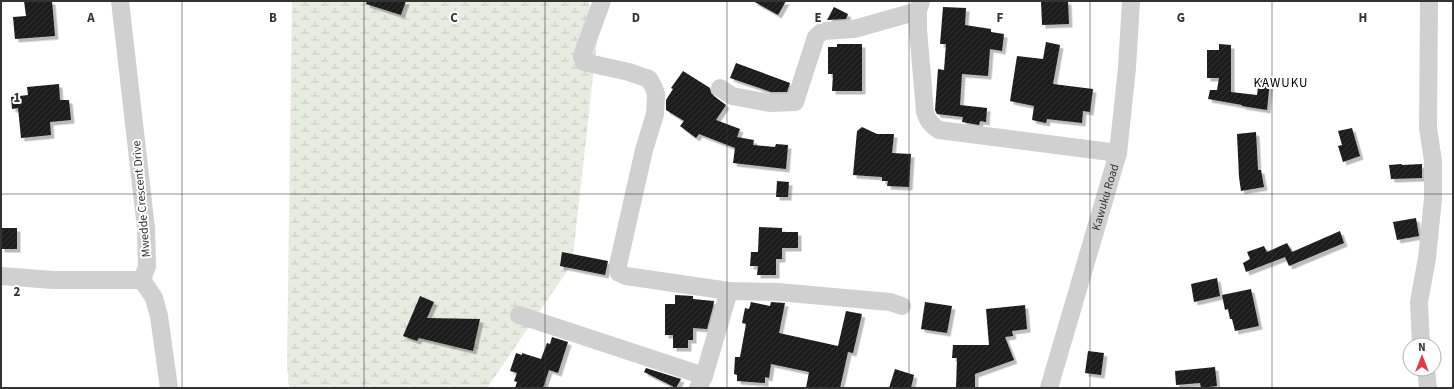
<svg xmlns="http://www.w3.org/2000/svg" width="1454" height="389" viewBox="0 0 1454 389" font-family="'Source Sans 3',sans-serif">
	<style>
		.wetland { fill: url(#wetland-marsh) }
		.building { fill: url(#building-hatch); filter: url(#shadow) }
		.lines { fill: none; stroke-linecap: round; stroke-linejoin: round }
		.minor { stroke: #d0d0d0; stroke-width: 18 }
		.grid { fill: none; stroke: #333; stroke-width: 1; stroke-opacity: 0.55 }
		.labels { text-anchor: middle; stroke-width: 4; stroke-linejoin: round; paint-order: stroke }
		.street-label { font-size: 12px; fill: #333; stroke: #fff }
		.neighbourhood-label { font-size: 13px; letter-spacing: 1px; fill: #000; stroke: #fff }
		.grid-label { font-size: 13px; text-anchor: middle; font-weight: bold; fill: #333; stroke: #fff; stroke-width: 4; stroke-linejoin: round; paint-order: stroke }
	</style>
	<defs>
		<pattern id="wetland-marsh" width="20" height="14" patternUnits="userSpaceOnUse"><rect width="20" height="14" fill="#e6ecdf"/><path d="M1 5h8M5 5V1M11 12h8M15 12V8" fill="none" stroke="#c6cbc0"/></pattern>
		<pattern id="building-hatch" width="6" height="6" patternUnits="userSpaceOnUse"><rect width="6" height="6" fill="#1a1a1a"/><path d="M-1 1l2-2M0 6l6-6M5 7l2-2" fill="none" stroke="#333"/></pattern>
		<filter id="shadow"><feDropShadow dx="3.5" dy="3.5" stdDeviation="0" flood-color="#0004"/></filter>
	</defs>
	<rect width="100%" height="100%" fill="#fff"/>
	<path class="wetland" d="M 292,1 L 588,1 L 598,32 L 572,264 L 487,388 L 289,388 L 287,365 Z"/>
	<path class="building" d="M 24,1 L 52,1 L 55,36 L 15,39 L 13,17 L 26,16 Z
		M 367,1 L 406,1 L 401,15 L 366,4 Z
		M 753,1 L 786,1 L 778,15 Z
		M 1041,1 L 1068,1 L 1069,24 L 1042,25 Z
		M 834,7 L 848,14 L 846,19 L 827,20 Z
		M 943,7 L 966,8 L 965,25 L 991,29 L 991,32 L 1004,34 L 1002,51 L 990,49 L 988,76 L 962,74 L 960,105 L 987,108 L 986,122 L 980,121 L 979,125 L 962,122 L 963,117 L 937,114 L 935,110 L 938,69 L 944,70 L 946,44 L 940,44 Z
		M 1046,42 L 1060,45 L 1053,84 L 1093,89 L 1090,112 L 1083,111 L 1082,123 L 1047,119 L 1046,123 L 1032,120 L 1034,106 L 1010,101 L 1017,56 L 1043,59 Z
		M 837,44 L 862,44 L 862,91 L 832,91 L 833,74 L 828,74 L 828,47 L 837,47 Z
		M 1219,44 L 1231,45 L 1231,92 L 1257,95 L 1259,79 L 1270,80 L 1267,110 L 1242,106 L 1242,105 L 1208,99 L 1210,90 L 1217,90 L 1219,78 L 1207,78 L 1207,50 L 1219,50 Z
		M 736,63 L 790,83 L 787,92 L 771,92 L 730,78 Z
		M 683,71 L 710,88 L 711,93 L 714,96 L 726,105 L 716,120 L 740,129 L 737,137 L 754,140 L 753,145 L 775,147 L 776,144 L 788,145 L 786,169 L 733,163 L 735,148 L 699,134 L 696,138 L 680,126 L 684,121 L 666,110 L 666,100 L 673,89 L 671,88 Z
		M 59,84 L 60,100 L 69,100 L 71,120 L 50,122 L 51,135 L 21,138 L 18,108 L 12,109 L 11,97 L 28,95 L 27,87 Z
		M 862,127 L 877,134 L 894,134 L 892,153 L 911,154 L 909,187 L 887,186 L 888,181 L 882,181 L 882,177 L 853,175 L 857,131 Z
		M 1352,128 L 1360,156 L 1343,162 L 1338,146 L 1342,145 L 1338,131 Z
		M 1256,132 L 1258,170 L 1261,170 L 1264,187 L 1241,191 L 1239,177 L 1237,134 Z
		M 1402,164 L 1402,165 L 1422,164 L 1422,178 L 1391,179 L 1389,165 Z
		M 777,181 L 789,182 L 788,197 L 776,197 Z
		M 1416,218 L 1419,236 L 1397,240 L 1393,222 Z
		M 759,227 L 782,228 L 782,232 L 798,232 L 798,248 L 782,248 L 782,259 L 776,259 L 776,275 L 757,275 L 758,266 L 750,266 L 751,252 L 758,252 Z
		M 1,228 L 17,228 L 17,249 L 1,249 Z
		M 1340,231 L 1344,243 L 1289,266 L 1285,257 L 1246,272 L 1243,263 L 1250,259 L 1247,252 L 1264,246 L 1267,252 L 1287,243 L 1292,252 Z
		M 562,252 L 608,261 L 605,275 L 560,266 Z
		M 1217,278 L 1220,296 L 1194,302 L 1191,284 Z
		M 1251,289 L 1259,326 L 1235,331 L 1232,319 L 1230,319 L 1228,309 L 1225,310 L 1222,295 Z
		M 675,295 L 693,296 L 693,299 L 714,301 L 713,307 L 707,329 L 693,328 L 693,340 L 688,340 L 688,348 L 673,348 L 673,335 L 665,335 L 665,304 L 675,304 Z
		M 420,296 L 434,302 L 427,318 L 480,319 L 473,351 L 419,338 L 417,341 L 403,336 Z
		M 751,302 L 770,306 L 771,302 L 785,303 L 779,333 L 838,346 L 846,311 L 862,314 L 853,353 L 848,352 L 840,388 L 806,388 L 809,372 L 771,364 L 769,378 L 765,377 L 765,383 L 737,381 L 737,375 L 734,374 L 735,357 L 740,357 L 746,324 L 742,323 L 745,308 L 749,309 Z
		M 925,302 L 952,306 L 947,333 L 921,329 Z
		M 1025,305 L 1027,329 L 1012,331 L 1013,336 L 1005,337 L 1014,360 L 975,374 L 975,388 L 956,388 L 957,358 L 952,358 L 953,345 L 989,345 L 986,309 Z
		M 552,337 L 568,342 L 558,373 L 549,370 L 543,388 L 515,388 L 517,382 L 514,381 L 517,373 L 510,371 L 516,353 L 522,355 L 522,353 L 541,359 L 547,343 L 550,344 Z
		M 1088,351 L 1104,353 L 1101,375 L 1085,373 Z
		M 1215,367 L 1217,386 L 1201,388 L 1200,383 L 1176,385 L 1175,371 Z
		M 646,368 L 681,379 L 676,388 L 644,372 Z
		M 895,369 L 914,375 L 911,388 L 889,388 Z"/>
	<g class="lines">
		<g class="minor">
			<path d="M 602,1 L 583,53 L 582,57 L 584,62 L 629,72 L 649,79 L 653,86 L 656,94 L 655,114 L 644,150 L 618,265 L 619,273 L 626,276 L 729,291 L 778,292 L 890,302 L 902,306"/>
			<path d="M 921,1 L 918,11 L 918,30 L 925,112 C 928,121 931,125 939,130 L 1118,153"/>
			<path d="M 720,88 L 732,96 L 770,103 L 795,102 L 816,37 L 823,31 L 854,29 L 918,11"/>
			<path d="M 1,276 L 53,280 L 142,280 L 147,266 L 146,228 L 120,1"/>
			<path d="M 142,280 L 154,298 L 159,316 L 169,388"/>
			<path d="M 519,315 L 704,376"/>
			<path d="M 1421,345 L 1419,302 L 1427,258 L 1433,199 L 1433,161 L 1428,128 L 1429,1"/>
			<path d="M 1426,369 L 1428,388"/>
			<path d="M 698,388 L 704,376 L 729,291"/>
			<path id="s1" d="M 1049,388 L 1118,153 L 1127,68 L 1131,1"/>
		</g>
	</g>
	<path class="grid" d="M 182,1 L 182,388M 364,1 L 364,388M 545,1 L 545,388M 727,1 L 727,388M 909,1 L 909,388M 1090,1 L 1090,388M 1272,1 L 1272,388M 1,194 L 1453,194"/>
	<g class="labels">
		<g class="street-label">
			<text dy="4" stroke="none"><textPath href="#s1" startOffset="199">Kawuku Road</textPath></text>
			<text transform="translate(141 199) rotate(-95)" y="4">Mwedde Crescent Drive</text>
		</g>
		<g class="neighbourhood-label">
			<text x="1281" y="87">KAWUKU</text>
		</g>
	</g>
	<g class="grid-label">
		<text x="91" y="22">A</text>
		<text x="273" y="22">B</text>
		<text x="454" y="22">C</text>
		<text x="636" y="22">D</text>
		<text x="818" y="22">E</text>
		<text x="1000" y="22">F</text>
		<text x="1181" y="22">G</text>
		<text x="1363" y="22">H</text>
		<text x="17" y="102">1</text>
		<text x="17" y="296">2</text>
	</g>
	<rect width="1454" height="389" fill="none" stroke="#333333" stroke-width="4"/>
	<g transform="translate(1422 357)"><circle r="19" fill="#ffffff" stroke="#adadad"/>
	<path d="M0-3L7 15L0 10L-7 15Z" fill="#e63946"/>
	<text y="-6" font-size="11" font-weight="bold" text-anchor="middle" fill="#333333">N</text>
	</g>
</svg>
